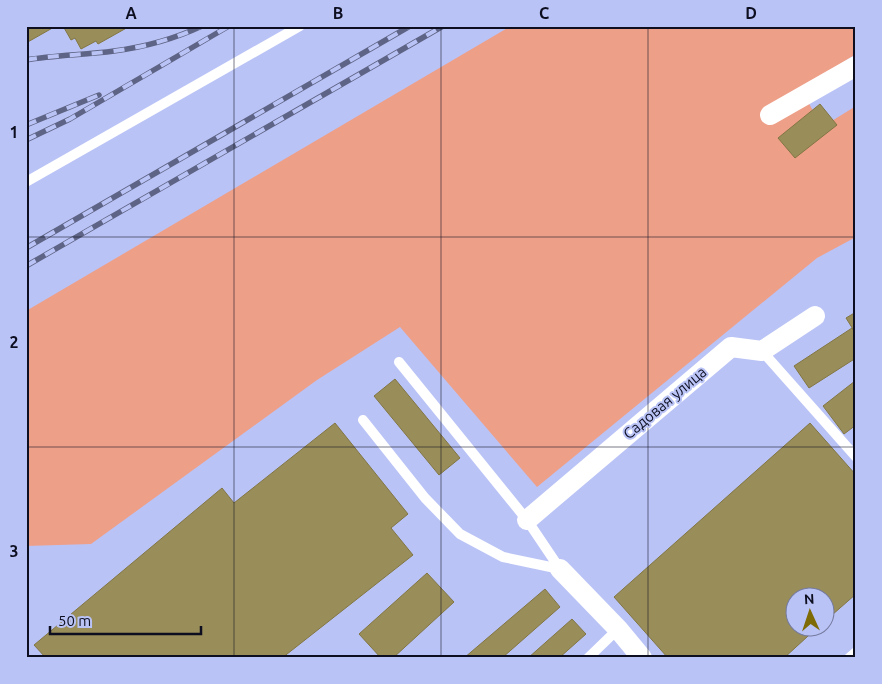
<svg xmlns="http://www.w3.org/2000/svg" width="882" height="684" viewBox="0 0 882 684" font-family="Ubuntu,sans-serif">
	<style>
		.green { fill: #ee9f88 }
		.building { fill: #998d59; stroke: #827643 }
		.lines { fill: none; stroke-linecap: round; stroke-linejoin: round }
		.lane { stroke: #fff; stroke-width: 10 }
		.street { stroke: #fff; stroke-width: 20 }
		.rail-casing { stroke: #5e6485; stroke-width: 5.5 }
		.rail { stroke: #bac3f6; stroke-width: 4; stroke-dasharray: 11; stroke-linecap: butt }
		.grid { fill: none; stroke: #0d0f20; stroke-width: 1; stroke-opacity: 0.55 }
		.labels { text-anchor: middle; stroke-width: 4; stroke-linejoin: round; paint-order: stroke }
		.street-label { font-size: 15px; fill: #0d0f20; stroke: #bac3f6 }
		.neatline { fill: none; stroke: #0d0f20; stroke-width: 2 }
		.grid-label { font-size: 16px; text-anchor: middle; font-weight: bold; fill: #0d0f20 }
	</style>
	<rect width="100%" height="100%" fill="#bac3f6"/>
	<path class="green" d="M 511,26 L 856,26 L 856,54 L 801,89 L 822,127 L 856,106 L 856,237 L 817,258 L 537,487 L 400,327 L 317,380 L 91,544 L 26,546 L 26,311 Z"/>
	<path class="building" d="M 26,26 L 56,26 L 26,43 Z
		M 63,26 L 130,26 L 98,44 L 96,41 L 81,49 L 75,38 L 71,40 Z
		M 820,104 L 837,125 L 795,158 L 778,138 Z
		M 856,312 L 856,334 L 846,318 Z
		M 852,328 L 856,334 L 856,358 L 809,388 L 794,366 Z
		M 395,379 L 460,458 L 439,475 L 374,396 Z
		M 855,381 L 856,425 L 844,434 L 823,406 Z
		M 335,423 L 408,514 L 391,528 L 413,555 L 282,658 L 46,658 L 34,645 L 222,488 L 234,503 Z
		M 810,423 L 856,475 L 856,594 L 824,622 L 824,596 L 794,596 L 794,626 L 819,626 L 784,658 L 668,658 L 614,597 Z
		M 427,573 L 454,602 L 393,658 L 381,658 L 359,634 Z
		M 545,589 L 560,607 L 502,658 L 464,658 Z
		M 572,619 L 586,634 L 559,658 L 528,658 Z"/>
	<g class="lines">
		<path class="lane" d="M 26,182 L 300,26
			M 762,351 L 856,457
			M 399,362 L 527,520 L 560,569
			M 363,420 L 425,498 L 460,534 L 503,557 L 560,569
			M 588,658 L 618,629
			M 849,658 L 856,652"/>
		<path class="street" d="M 770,115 L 856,66
			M 527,520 L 731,347 L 762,351 L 815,316
			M 560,569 L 618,629 L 642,658"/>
		<g class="rail-casing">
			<path id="rail" d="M 26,60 C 55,55 85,55 114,51 C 145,47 174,39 202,26
				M 26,125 L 99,95
				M 26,140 L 70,119 L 229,26
				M 26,248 L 410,26
				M 26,266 L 443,26"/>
		</g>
		<use href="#rail" class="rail"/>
	</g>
	<path class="grid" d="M 234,26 L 234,658M 441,26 L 441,658M 648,26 L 648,658M 26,237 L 856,237M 26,447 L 856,447"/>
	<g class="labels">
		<g class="street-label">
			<text transform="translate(665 403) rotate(-40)" y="5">Садовая улица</text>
		</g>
	</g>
	<rect width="882" height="684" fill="none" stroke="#bac3f6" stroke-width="55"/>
	<g transform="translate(810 612) rotate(357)"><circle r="24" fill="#bac3f6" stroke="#757ba0"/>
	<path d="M0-4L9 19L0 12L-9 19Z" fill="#7e6b05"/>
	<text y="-8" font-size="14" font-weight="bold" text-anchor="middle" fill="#0d0f20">N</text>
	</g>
	<path d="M50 626v8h151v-8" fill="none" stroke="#0d0f20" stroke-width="2.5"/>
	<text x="58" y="626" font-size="15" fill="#0d0f20" stroke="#bac3f6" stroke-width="4" paint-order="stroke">50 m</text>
	<rect x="28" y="28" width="826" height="628" class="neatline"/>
	<g class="grid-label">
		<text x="131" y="19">A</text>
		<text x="338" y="19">B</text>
		<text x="544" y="19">C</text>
		<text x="751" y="19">D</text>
		<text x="14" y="138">1</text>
		<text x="14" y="348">2</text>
		<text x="14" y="557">3</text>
	</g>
</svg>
